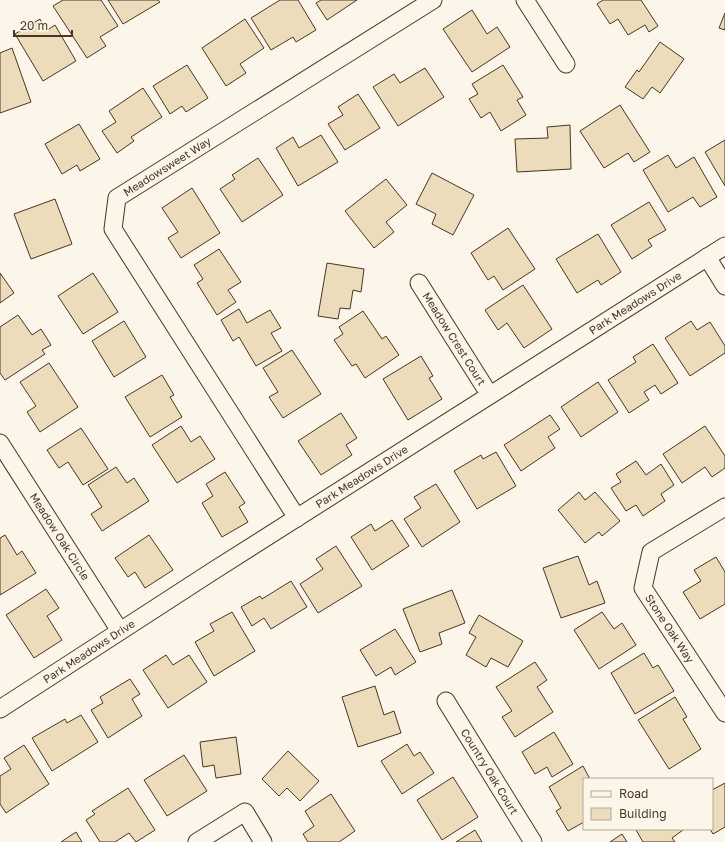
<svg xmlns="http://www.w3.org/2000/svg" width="725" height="842" viewBox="0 0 725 842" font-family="'Golos Text',sans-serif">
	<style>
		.building { fill: #ecdcbc; stroke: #4a3520 }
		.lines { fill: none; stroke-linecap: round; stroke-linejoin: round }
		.minor-casing { stroke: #4a3520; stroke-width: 19 }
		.minor { stroke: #fbf6e9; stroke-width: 17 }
		.labels { text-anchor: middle; stroke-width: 3; stroke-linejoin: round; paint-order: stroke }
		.street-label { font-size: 11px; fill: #4a3520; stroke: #fbf6e9 }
	</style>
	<rect width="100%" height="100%" fill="#fbf6e9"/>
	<path class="building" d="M 63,0 L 101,0 L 118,26 L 100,37 L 106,46 L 87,58 L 53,6 Z
		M 108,0 L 158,0 L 160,2 L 123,24 Z
		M 280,0 L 298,0 L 316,30 L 296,42 L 293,37 L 271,50 L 251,18 Z
		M 321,0 L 357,0 L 327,20 L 316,3 Z
		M 603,0 L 641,0 L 658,26 L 649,32 L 645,25 L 628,35 L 618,19 L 610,24 L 597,4 Z
		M 472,10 L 487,34 L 497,27 L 510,47 L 472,72 L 443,29 Z
		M 725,13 L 725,30 L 719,28 Z
		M 40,19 L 46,31 L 55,25 L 76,61 L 43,81 L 15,34 Z
		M 245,19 L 264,48 L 240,64 L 246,73 L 226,86 L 202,48 Z
		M 660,42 L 684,59 L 660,93 L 652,87 L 643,99 L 625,87 L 637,70 L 639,72 Z
		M 12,48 L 31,102 L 0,113 L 0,53 Z
		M 187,65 L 208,98 L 186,112 L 182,106 L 170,114 L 153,86 Z
		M 503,65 L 523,97 L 517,100 L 526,115 L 501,131 L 490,112 L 481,118 L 469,99 L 478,94 L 472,84 Z
		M 425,68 L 444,97 L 398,126 L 373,87 L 394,74 L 400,83 Z
		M 143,88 L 162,117 L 131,137 L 134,141 L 117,153 L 102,131 L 116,122 L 109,111 Z
		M 358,94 L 380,128 L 345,150 L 328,124 L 343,115 L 338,107 Z
		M 620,105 L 650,152 L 634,162 L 628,153 L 604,168 L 580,131 Z
		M 79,124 L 100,159 L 80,171 L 77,165 L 62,174 L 45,144 Z
		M 570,125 L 571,169 L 517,172 L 515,139 L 548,138 L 547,127 Z
		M 321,135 L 338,162 L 298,186 L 276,148 L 293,137 L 299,148 Z
		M 725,140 L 725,186 L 705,152 Z
		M 668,155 L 676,168 L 694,157 L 717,197 L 700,207 L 693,197 L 668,212 L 643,170 Z
		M 258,158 L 283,195 L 242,222 L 220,189 L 235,179 L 232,175 Z
		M 432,173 L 474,195 L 453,235 L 432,224 L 436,214 L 416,204 Z
		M 386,179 L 407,205 L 386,222 L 394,232 L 374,248 L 345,211 Z
		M 192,188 L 220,233 L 181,258 L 168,238 L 178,232 L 162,208 Z
		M 55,199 L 72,244 L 31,259 L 14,214 Z
		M 649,202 L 666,230 L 648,240 L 652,246 L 632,259 L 611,225 Z
		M 508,228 L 535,269 L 503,290 L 494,276 L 488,280 L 471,253 Z
		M 598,234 L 621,272 L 601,285 L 598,280 L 577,293 L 556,259 Z
		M 219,249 L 241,282 L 228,290 L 236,302 L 217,315 L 197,283 L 203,279 L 194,265 Z
		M 327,263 L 364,269 L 361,292 L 353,290 L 350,309 L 340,308 L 338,319 L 318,316 Z
		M 0,273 L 14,293 L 0,303 Z
		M 93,273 L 118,312 L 83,334 L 58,296 Z
		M 523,285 L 552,329 L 524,348 L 507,323 L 498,330 L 485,310 Z
		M 239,309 L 247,323 L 270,310 L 281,328 L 271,333 L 282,351 L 256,366 L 239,337 L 233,341 L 221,320 Z
		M 363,311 L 382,339 L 386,336 L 399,355 L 365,378 L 356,364 L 352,366 L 334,340 L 343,334 L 339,327 Z
		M 18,315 L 32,335 L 41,329 L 51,345 L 42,350 L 45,354 L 5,380 L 0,373 L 0,327 Z
		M 124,321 L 146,357 L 114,377 L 92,341 Z
		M 691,321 L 697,330 L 710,322 L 725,346 L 725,353 L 690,376 L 665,338 Z
		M 653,344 L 678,383 L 661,394 L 655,385 L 644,392 L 649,400 L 629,413 L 608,380 L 636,362 L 633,357 Z
		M 292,350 L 321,394 L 283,418 L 269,397 L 278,392 L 263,368 Z
		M 421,356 L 433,376 L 429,378 L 442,399 L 408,420 L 383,379 Z
		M 49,363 L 78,407 L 40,432 L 27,412 L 36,406 L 20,382 Z
		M 162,375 L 174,395 L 170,397 L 182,417 L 150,437 L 125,397 Z
		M 598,382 L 618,412 L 581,437 L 561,407 Z
		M 341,413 L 357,438 L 346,445 L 352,455 L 321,475 L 298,441 Z
		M 550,415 L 560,429 L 548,437 L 555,448 L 521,471 L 504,445 Z
		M 181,426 L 191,442 L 200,436 L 215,459 L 177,483 L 152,445 Z
		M 705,426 L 725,456 L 725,468 L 712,477 L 705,467 L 682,483 L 663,454 Z
		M 81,428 L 108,469 L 83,485 L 68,462 L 59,468 L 47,450 Z
		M 496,452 L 516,486 L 477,509 L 454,471 L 481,455 L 483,459 Z
		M 636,461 L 646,475 L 661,464 L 674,485 L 661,494 L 665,501 L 643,516 L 636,505 L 626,511 L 611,488 L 621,482 L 616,474 Z
		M 116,467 L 127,483 L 134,478 L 149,501 L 102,531 L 91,514 L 102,507 L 88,485 Z
		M 225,472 L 245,503 L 239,507 L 248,522 L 222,537 L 202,503 L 213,496 L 206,484 Z
		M 436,484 L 460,522 L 422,547 L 404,519 L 421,508 L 414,497 Z
		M 579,492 L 585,500 L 595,492 L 620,521 L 602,536 L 599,532 L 585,543 L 558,510 Z
		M 392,520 L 409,546 L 372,570 L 351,537 L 371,524 L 375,531 Z
		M 5,535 L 17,555 L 22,551 L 36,573 L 0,595 L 0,538 Z
		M 149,535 L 173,570 L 145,588 L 135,572 L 128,577 L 115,558 Z
		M 336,546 L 362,586 L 318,613 L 300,584 L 323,569 L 316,559 Z
		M 578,556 L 589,585 L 597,581 L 605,603 L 561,618 L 543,568 Z
		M 716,557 L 725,572 L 725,604 L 700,619 L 683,592 L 701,581 L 694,570 Z
		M 291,581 L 307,607 L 271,629 L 264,618 L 252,626 L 241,607 L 260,596 L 262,599 Z
		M 46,589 L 59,608 L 47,616 L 62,640 L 34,658 L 6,615 Z
		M 452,590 L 465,623 L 439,633 L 442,644 L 420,652 L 403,609 Z
		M 232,612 L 255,651 L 214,676 L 195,642 L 214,631 L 210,624 Z
		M 602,612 L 614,629 L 622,623 L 636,645 L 599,669 L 574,630 Z
		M 479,615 L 523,641 L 508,667 L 491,658 L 486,667 L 466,655 L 476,637 L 469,633 Z
		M 395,629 L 416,662 L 395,675 L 391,667 L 376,676 L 360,650 Z
		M 644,653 L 653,668 L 658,665 L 674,691 L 635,714 L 611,673 Z
		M 166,655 L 173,665 L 189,655 L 207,682 L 168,708 L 143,670 Z
		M 535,662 L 547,680 L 537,687 L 553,712 L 515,737 L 502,717 L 512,711 L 496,687 Z
		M 130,679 L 140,694 L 132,699 L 142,716 L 108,738 L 91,710 L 103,703 L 100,697 Z
		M 375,686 L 384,715 L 394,711 L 401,733 L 358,747 L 342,697 Z
		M 675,697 L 687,717 L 683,719 L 701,749 L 669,769 L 638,720 Z
		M 81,715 L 98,742 L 52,771 L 32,738 L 65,719 L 67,723 Z
		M 554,732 L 573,764 L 552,777 L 547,767 L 535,774 L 522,752 Z
		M 236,737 L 241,774 L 216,778 L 214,765 L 203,767 L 200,742 Z
		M 407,744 L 414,756 L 420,752 L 434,773 L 402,794 L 381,761 Z
		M 24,745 L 49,784 L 6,813 L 0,804 L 0,776 L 11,769 L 4,758 Z
		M 288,751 L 319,781 L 300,801 L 287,788 L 279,796 L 262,779 Z
		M 184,755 L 207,791 L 167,816 L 144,780 Z
		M 583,766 L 590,779 L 584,779 L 584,822 L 568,831 L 556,811 L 561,808 L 549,787 Z
		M 453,777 L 478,817 L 442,840 L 417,800 Z
		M 725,783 L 725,827 L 713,834 L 710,829 L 712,829 L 712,790 Z
		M 128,788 L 155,830 L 136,842 L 129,833 L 115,842 L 100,842 L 86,820 L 95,814 L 92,811 Z
		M 331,794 L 355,831 L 339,842 L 308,842 L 303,834 L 314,826 L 305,811 Z
		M 638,829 L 683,829 L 683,830 L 672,838 L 675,842 L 643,842 L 636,830 Z
		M 475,830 L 482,842 L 456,842 Z
		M 76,832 L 82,842 L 61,842 Z
		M 622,834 L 627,842 L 610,842 Z"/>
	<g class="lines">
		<g class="minor-casing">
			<g id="minor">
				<path d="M 525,0 L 566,64"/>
				<path d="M 707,257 L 725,286"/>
				<path id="s1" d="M 419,283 L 489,394"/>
				<path id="s2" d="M 0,443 L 120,631"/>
				<path id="s3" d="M 725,507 L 651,552 L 643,588 L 725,713"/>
				<path id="s4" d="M 297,518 L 113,229 L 117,198 L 433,0"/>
				<path id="s5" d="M 446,701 L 533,842"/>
				<path id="s6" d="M 0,709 L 213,571 L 725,246"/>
				<path d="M 197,842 L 245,812 L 263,842"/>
			</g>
		</g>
		<use href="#minor" class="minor"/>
	</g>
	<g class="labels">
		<g class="street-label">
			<text dy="4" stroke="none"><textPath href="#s4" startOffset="433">Meadowsweet Way</textPath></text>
			<text dy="4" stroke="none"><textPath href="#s6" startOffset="754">Park Meadows Drive</textPath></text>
			<text dy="4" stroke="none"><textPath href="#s1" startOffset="66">Meadow Crest Court</textPath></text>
			<text dy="4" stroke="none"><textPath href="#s6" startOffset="430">Park Meadows Drive</textPath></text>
			<text dy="4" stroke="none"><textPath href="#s2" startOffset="111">Meadow Oak Circle</textPath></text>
			<text dy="4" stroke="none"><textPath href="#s3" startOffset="172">Stone Oak Way</textPath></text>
			<text dy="4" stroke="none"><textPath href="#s6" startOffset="106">Park Meadows Drive</textPath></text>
			<text dy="4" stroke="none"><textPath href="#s5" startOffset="83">Country Oak Court</textPath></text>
		</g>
	</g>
	<rect x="583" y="778" width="130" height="52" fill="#fbf6e9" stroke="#b4a999"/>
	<rect x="591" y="791" width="20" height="6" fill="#fbf6e9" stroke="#b4a999"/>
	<text x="619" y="798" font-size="12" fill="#4a3520">Road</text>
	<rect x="591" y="808" width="20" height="12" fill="#ecdcbc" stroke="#b4a999"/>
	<text x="619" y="818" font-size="12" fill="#4a3520">Building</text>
	<path d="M14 30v6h58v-6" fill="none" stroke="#4a3520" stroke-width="2"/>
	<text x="20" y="30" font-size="12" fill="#4a3520" stroke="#fbf6e9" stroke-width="3" paint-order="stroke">20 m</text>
</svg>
